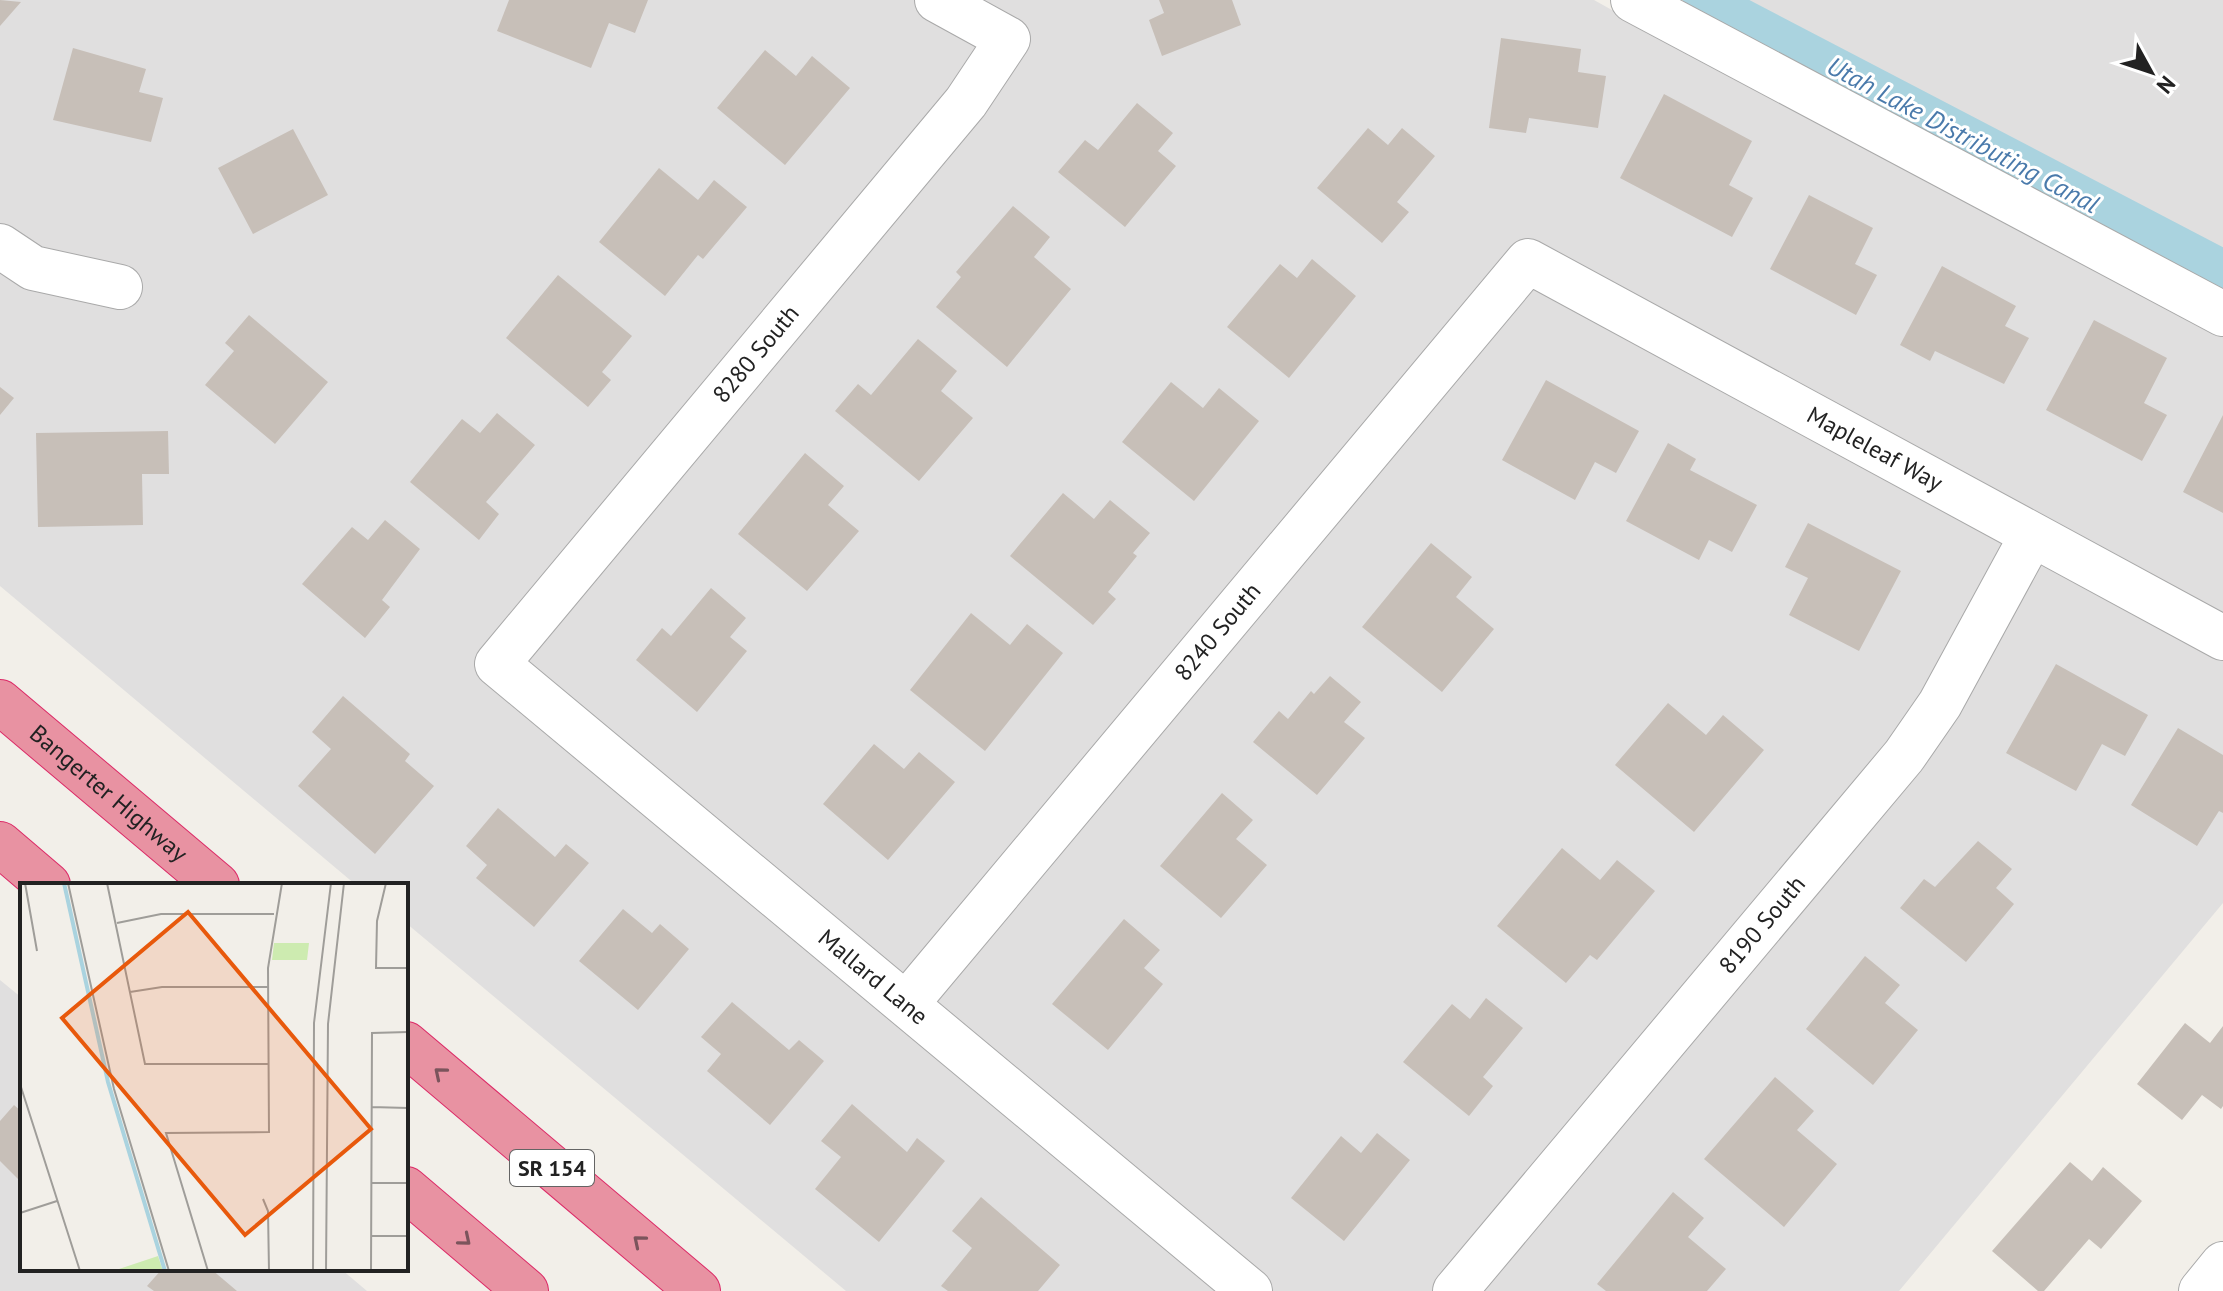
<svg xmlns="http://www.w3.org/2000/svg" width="2223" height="1291" viewBox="0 0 2223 1291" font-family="'PT Sans',sans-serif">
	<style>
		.residential { fill: #e0dfdf }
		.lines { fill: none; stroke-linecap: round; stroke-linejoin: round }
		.canal { stroke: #aad3df; stroke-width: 42 }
		.building { fill: #c7bfb8 }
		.minor-casing { stroke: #a9a9a9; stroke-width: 46 }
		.highway-casing { stroke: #dc2a67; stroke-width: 46 }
		.minor { stroke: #fff; stroke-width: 44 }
		.highway { stroke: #e892a2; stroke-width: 44 }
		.oneway { stroke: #7b545c }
		.labels { text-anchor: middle; stroke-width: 6; stroke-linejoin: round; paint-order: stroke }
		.shield { fill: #fff; stroke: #646464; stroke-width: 2 }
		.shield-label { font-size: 22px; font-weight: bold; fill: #222 }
		.street-label { font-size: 24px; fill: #222; stroke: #fff }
		.water-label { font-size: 26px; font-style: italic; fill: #4a7aab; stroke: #fff }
		.inset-river { fill: none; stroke: #aad3df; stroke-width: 4 }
		.inset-road { fill: none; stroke: #9f9d99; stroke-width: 2 }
		.view { fill: #e8590c; fill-opacity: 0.15; stroke: #e8590c; stroke-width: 4 }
		.inset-edge { fill: none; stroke: #222; stroke-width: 4 }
	</style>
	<rect width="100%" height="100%" fill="#f2efe9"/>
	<path class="residential" d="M 0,0 L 1594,0 L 1696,57 L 2054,242 L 2223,336 L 2223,903 L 1899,1291 L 846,1291 L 406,923 L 406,885 L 356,885 L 0,586 Z
		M 1728,0 L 2223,0 L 2223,258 L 1952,109 L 1789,33 Z
		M 0,980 L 22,998 L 22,1269 L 341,1269 L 367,1291 L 0,1291 Z"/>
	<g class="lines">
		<path class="canal" d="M 1704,0 L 2223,271"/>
	</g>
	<path class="building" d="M 0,0 L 21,2 L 0,26 Z
		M 509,0 L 648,0 L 635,33 L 609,23 L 591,68 L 497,31 Z
		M 1159,0 L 1232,0 L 1241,25 L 1162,56 L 1149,20 L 1164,13 Z
		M 1501,38 L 1581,49 L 1578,72 L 1606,76 L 1598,128 L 1529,118 L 1526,133 L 1489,128 Z
		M 73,48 L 146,69 L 139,92 L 163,98 L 151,142 L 53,120 Z
		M 765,50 L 796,76 L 812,56 L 850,88 L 785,165 L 717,108 Z
		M 1664,94 L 1752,141 L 1729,185 L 1753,198 L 1732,237 L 1620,178 Z
		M 1137,103 L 1173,133 L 1158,151 L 1176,166 L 1125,227 L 1058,172 L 1085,140 L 1098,150 Z
		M 1368,128 L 1388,145 L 1402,128 L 1435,156 L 1397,202 L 1409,212 L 1382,243 L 1317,188 Z
		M 293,129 L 328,195 L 253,234 L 218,168 Z
		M 659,168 L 698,200 L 714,180 L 747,207 L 703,259 L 698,255 L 665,296 L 599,242 Z
		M 1809,195 L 1873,228 L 1855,264 L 1877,275 L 1856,315 L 1770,269 Z
		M 1013,206 L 1050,237 L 1034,257 L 1071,289 L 1007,367 L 936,307 L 961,277 L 956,272 Z
		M 1312,259 L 1356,296 L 1289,378 L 1227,327 L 1280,264 L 1297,278 Z
		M 1942,266 L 2016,306 L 2005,326 L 2029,338 L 2004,384 L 1935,351 L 1930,361 L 1900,345 Z
		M 558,275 L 632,336 L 602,372 L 611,380 L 588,407 L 506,338 Z
		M 249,315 L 328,382 L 275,444 L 205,385 L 234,351 L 225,343 Z
		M 2094,320 L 2167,358 L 2144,403 L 2167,415 L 2142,461 L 2046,410 Z
		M 918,339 L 957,371 L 941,391 L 973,418 L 919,481 L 835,411 L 858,384 L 871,395 Z
		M 1546,380 L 1639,431 L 1616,473 L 1595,462 L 1575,500 L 1502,460 Z
		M 1171,382 L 1203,408 L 1219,388 L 1259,421 L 1194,501 L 1122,442 Z
		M 0,387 L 14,398 L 0,415 Z
		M 497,413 L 535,445 L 486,502 L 499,514 L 479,540 L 410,482 L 462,419 L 480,433 Z
		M 2223,415 L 2223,513 L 2183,492 Z
		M 168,431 L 169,474 L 142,474 L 143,525 L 38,527 L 36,433 Z
		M 1668,443 L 1696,459 L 1690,470 L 1757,505 L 1732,552 L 1709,540 L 1699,560 L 1626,521 Z
		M 805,453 L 844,486 L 828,505 L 859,531 L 807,591 L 738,534 Z
		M 1063,493 L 1094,519 L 1110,500 L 1150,533 L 1133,553 L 1137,556 L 1108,592 L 1116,599 L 1093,625 L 1010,556 Z
		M 385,520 L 420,549 L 382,600 L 390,607 L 365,638 L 302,584 L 352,527 L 368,540 Z
		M 1808,523 L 1901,571 L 1859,651 L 1789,615 L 1808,578 L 1785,567 Z
		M 1431,543 L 1472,577 L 1456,597 L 1494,629 L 1442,692 L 1362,627 Z
		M 711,588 L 746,618 L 730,637 L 747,651 L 697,712 L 636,660 L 662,628 L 671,636 Z
		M 971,613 L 1010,645 L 1027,624 L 1063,653 L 985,751 L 910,690 Z
		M 2056,664 L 2148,715 L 2125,756 L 2102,744 L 2076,791 L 2006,753 Z
		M 1330,676 L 1361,702 L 1344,722 L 1365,738 L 1317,795 L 1253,742 L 1279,711 L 1288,719 L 1311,691 L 1314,694 Z
		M 343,696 L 410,754 L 405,761 L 434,786 L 375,854 L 298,786 L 331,749 L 312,732 Z
		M 1668,703 L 1706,735 L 1723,715 L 1764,750 L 1694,832 L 1615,765 Z
		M 2178,728 L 2223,755 L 2223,813 L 2219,811 L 2197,846 L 2131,805 Z
		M 874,744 L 904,769 L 919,752 L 955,782 L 888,860 L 823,804 Z
		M 1222,793 L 1253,820 L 1236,839 L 1267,865 L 1221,918 L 1160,866 Z
		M 498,808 L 555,857 L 566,844 L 589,863 L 534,927 L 476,878 L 487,865 L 466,846 Z
		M 1978,841 L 2012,869 L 1996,888 L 2014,904 L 1966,962 L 1900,908 L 1924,879 L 1935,887 Z
		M 1562,848 L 1600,880 L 1617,860 L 1655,891 L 1597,960 L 1590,955 L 1566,983 L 1497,926 Z
		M 623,909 L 652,933 L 660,924 L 689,949 L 638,1010 L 579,961 Z
		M 1124,919 L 1160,950 L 1144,968 L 1163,984 L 1108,1050 L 1052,1004 Z
		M 1865,956 L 1900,985 L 1885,1003 L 1918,1030 L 1873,1085 L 1806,1029 Z
		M 1486,998 L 1523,1028 L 1483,1077 L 1493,1086 L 1469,1116 L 1403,1062 L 1452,1004 L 1470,1019 Z
		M 732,1002 L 789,1050 L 799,1040 L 824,1061 L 770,1125 L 707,1071 L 721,1054 L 701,1037 Z
		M 2185,1023 L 2210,1043 L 2223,1026 L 2223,1106 L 2221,1109 L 2202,1095 L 2182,1120 L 2137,1084 Z
		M 1775,1077 L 1814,1111 L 1797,1130 L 1837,1164 L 1784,1227 L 1704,1159 Z
		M 852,1104 L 907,1152 L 917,1138 L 945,1161 L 879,1242 L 815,1189 L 841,1157 L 821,1141 Z
		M 14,1105 L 22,1112 L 22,1183 L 0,1161 L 0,1121 Z
		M 1377,1133 L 1410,1160 L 1344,1241 L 1291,1198 L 1341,1136 L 1361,1153 Z
		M 2070,1162 L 2092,1181 L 2103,1167 L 2142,1201 L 2101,1249 L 2089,1239 L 2044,1291 L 2038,1291 L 1992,1251 Z
		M 1673,1192 L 1704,1218 L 1688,1237 L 1726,1269 L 1707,1291 L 1606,1291 L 1597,1284 Z
		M 981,1197 L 1060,1265 L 1038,1291 L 948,1291 L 941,1286 L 972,1248 L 952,1231 Z
		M 162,1269 L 211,1269 L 237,1291 L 154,1291 L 147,1286 Z"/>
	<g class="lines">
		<g class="minor-casing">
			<g id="minor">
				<path id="s1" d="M 937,0 L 1008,39 L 966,102 L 497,664 L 1250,1291"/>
				<path d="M 1633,0 L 2223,314"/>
				<path d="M 0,246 L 33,268 L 120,287"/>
				<path id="s2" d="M 907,1003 L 1528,261 L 2223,638"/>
				<path id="s3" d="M 1455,1291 L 1904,756 L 1940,704 L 2032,535"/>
				<path d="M 2201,1291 L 2223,1264"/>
			</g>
		</g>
		<g class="highway-casing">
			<g id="highway">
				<path id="s4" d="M 0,702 L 217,885"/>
				<path d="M 0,844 L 48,885"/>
				<path d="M 406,1044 L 698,1291"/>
				<path d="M 406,1189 L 526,1291"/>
			</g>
		</g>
		<use href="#minor" class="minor"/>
		<use href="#highway" class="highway"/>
	</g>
	<defs><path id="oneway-chevron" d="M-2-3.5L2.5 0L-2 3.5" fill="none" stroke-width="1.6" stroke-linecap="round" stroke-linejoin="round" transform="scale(2)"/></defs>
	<g class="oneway">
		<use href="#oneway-chevron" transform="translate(440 1073) rotate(-140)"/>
		<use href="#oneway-chevron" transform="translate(465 1240) rotate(40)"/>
		<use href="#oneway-chevron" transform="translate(639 1241) rotate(-140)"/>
	</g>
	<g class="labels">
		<rect class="shield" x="510" y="1150" width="84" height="36" rx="6"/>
		<g class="shield-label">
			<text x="552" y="1176">SR 154</text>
		</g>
		<g class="street-label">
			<text transform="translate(756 354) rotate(-50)" y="8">8280 South</text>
			<text dy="8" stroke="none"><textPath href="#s2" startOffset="1362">Mapleleaf Way</textPath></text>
			<text dy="8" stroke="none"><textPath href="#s2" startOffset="484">8240 South</textPath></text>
			<text dy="8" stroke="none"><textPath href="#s4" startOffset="142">Bangerter Highway</textPath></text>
			<text dy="8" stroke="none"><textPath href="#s3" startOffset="478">8190 South</textPath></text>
			<text dy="8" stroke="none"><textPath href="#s1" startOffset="1378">Mallard Lane</textPath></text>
		</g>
		<g class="water-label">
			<text transform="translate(1963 135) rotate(28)" y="9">Utah Lake Distributing Canal</text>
		</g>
	</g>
	<g transform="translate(20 883)">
		<rect width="388" height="388" fill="#f2efe9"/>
		<path d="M 254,60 L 289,60 L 287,77 L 252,77 ZM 138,373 L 143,388 L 93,388 Z" fill="#cdebb0"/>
		<path class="inset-river" d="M 44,0 L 88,199 L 145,388"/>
		<path class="inset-road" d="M 5,0 L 17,68M 48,0 L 94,206 L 149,388M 87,0 L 125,181 L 248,181M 366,0 L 357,38 L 356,85 L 388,85M 97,40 L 141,31 L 254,31M 110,109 L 142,104 L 248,104M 0,201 L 60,388M 351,224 L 388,225M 351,300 L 388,300M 243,316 L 248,328 L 249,388M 0,330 L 37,318M 351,353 L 388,353M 188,388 L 146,250 L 249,249 L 248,85 L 262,0M 293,388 L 294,140 L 311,0M 306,388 L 308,141 L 324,0M 351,388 L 352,150 L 388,149"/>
		<path class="view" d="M 168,29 L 351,246 L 225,352 L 42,135 Z"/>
		<rect width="388" height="388" class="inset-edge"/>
	</g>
	<g transform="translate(2151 72) rotate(130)" stroke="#ffffff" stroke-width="6" paint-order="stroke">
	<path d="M0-6L14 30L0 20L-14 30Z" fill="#222222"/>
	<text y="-12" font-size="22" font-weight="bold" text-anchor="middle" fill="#222222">N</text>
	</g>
</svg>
